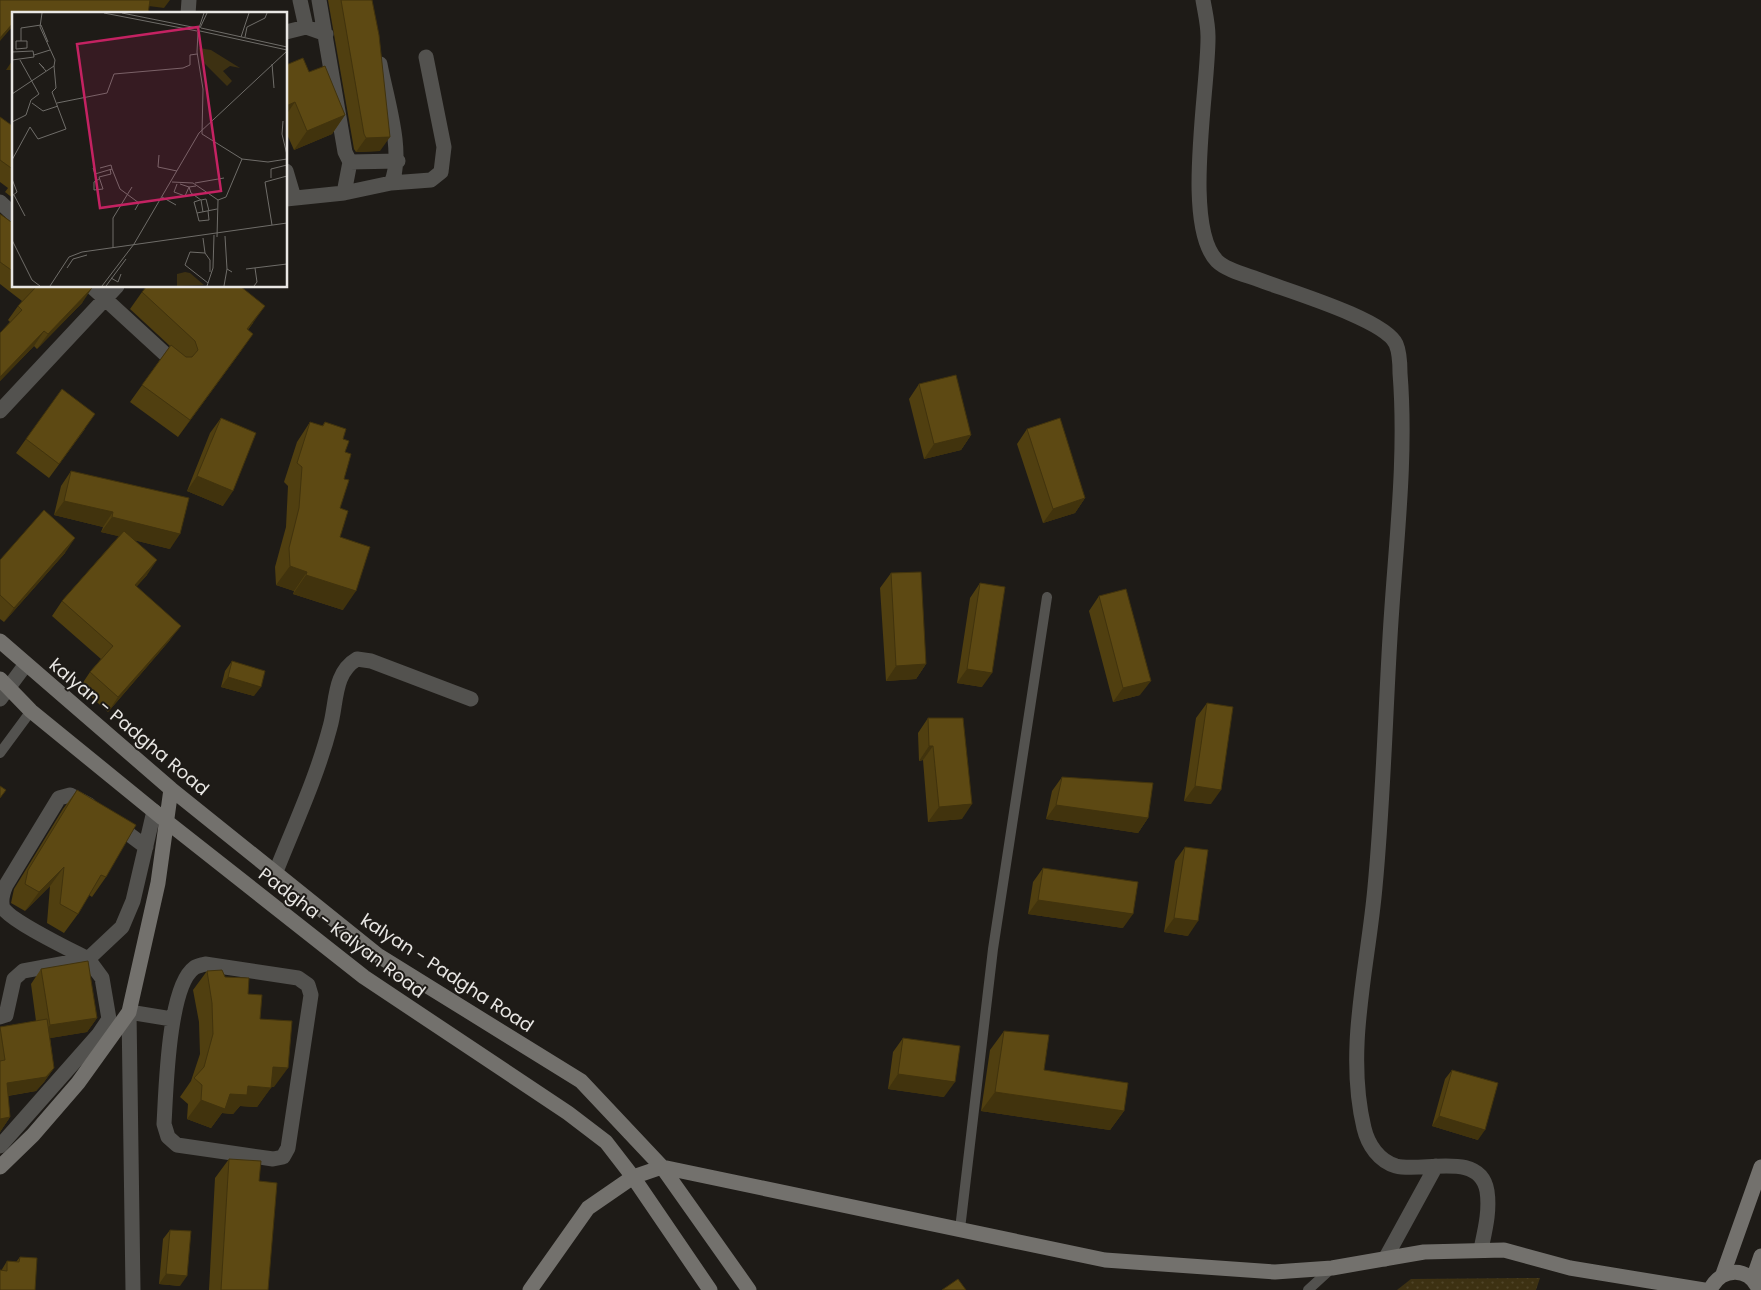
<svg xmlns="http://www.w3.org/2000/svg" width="1761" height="1290" viewBox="0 0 1761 1290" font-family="Poppins,sans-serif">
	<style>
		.park { fill: url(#park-dots) }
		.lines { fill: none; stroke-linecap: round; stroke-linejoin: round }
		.lane { stroke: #53524f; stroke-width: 10 }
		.street { stroke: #53524f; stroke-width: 15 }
		.secondary { stroke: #73716d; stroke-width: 15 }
		.wall { fill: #503f10 }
		.shaded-wall { fill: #41330d }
		.building { fill: #5d4913; stroke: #41330d }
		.labels { text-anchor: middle; stroke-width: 4; stroke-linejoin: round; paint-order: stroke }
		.street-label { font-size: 18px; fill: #e9e7e4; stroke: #1e1b17 }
		.inset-road { fill: none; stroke: #6f6d69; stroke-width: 1 }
		.view { fill: #c42262; fill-opacity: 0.15; stroke: #c42262; stroke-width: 2.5 }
		.inset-edge { fill: none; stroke: #e9e7e4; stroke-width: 2.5 }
	</style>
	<defs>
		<pattern id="park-dots" width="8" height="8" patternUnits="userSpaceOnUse" patternTransform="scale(1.25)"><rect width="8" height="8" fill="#3d3112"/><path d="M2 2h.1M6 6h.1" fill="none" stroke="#504529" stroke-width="1.8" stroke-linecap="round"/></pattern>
	</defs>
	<rect width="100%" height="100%" fill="#1e1b17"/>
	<path class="park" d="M 1540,1278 L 1536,1290 L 1397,1290 L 1411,1279 Z"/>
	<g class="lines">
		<path class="lane" d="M 0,753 L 31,711
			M 960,1229 L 993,949 L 1047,597
			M 1308,1290 L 1332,1268"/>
		<path class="street" d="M 300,0 L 306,27
			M 319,0 L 345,152 L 350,162 L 398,161
			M 1203,0 C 1205,12 1208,24 1208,36 C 1209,86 1182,225 1217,261 C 1226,270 1246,275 1257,279 C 1285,290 1385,319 1396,344 C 1399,351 1400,364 1400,373 C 1407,461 1395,549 1390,637 C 1385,721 1383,804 1375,887 C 1368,967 1345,1049 1364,1128 C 1368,1145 1379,1161 1396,1166 C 1422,1173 1480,1150 1487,1191 C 1490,1211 1485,1230 1481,1249
			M 188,14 L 189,0
			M 286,32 L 306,27 L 326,34
			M 286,171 L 294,198
			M 391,183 L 431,180 L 441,172 L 444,147 L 426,57
			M 344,193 L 350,162
			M 286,199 L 344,193 L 391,183 C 405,154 386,97 380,64
			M 0,202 L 14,215
			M 91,286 L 177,365
			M 0,411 L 117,286
			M 0,699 L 26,664
			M 89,805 L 70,795 L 59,798 L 6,885 C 3,892 0,900 3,908 C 12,922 71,950 88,959 L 122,927 L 133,901 L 154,811
			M 114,823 L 146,847
			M 275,874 C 294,826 317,777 330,727 C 337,703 333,673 357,659 L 371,661 L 471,699
			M 205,964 L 298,978 L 308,985 L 311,995 L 288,1148 L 283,1157 L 273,1159 L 177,1145 L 168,1137 L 164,1124 C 166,1092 168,987 194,968 C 197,966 202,965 205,964 Z
			M 0,1017 L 6,1015 L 14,979 L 23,971 L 88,959 L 102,978 L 109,1019 L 99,1034 L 0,1146
			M 1385,1259 L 1436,1166
			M 133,1290 L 129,1012 L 172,1019"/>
		<path class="secondary" d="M 0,641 L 171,789 L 379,956 L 581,1081 L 662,1167 L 749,1290
			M 0,679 L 31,711 L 166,821 L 364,977 L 568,1113 L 606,1142 L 633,1177 L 710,1290
			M 0,1167 L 33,1135 L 78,1083 L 129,1012 L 158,883 L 171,789
			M 1723,1274 L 1761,1167
			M 1753,1279 L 1761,1256
			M 530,1290 L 588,1208 L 633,1177 L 662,1167 L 1105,1260 L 1275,1272 L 1332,1268 L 1424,1252 L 1504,1250 L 1570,1268 L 1704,1290
			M 1710,1290 C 1721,1267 1749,1266 1759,1290"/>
	</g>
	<path class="wall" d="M 328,0 L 372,0 L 380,151 L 356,152 L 354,149 Z
		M 286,65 L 309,72 L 345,115 L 332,134 L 294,150 L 286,132 Z
		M 0,117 L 14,127 L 14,199 L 5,192 L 8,188 L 0,182 Z
		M 0,214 L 14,224 L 14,286 L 90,286 L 82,303 L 37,349 L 34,346 L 0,381 L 0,333 L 10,322 L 8,320 L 18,306 L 22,301 L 0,284 Z
		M 142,292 L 253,323 L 248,330 L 241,351 L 178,437 L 130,402 L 170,346 L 130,309 Z
		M 919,384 L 971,435 L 961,450 L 924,459 L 909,399 Z
		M 221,418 L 223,506 L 187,491 L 210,433 Z
		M 310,422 L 322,426 L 325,422 L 343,439 L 345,452 L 344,479 L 340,508 L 340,537 L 343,610 L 293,594 L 294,591 L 276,585 L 275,567 L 286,527 L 288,486 L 284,482 L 297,442 Z
		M 85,429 L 49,478 L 16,453 L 26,439 Z
		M 1027,429 L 1085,498 L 1075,513 L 1043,523 L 1017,444 Z
		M 71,471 L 170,549 L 134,540 L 147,575 L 136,586 L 170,640 L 108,712 L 80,687 L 90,672 L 101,659 L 52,616 L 62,601 L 119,536 L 101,532 L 103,527 L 54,515 L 61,486 Z
		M 65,553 L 4,622 L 0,619 L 0,560 Z
		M 891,573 L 926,664 L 916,679 L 886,681 L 880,588 Z
		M 980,583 L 982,687 L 957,683 L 970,598 Z
		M 1099,596 L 1140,695 L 1113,702 L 1089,611 Z
		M 232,661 L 254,696 L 221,687 L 225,671 Z
		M 1207,703 L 1211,804 L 1184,801 L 1196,718 Z
		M 928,718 L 962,819 L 928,822 L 923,760 L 919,761 L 918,733 Z
		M 1062,777 L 1148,818 L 1138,833 L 1046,819 L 1052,791 Z
		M 77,790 L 106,877 L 92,897 L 89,895 L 78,914 L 64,933 L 47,923 L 50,886 L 25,911 L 11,903 L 14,889 L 63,809 Z
		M 1185,847 L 1188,936 L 1164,932 L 1175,861 Z
		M 1043,868 L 1123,928 L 1028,914 L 1033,882 Z
		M 41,969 L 97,1018 L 87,1032 L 50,1038 L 54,1068 L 44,1082 L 36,1091 L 8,1096 L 10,1117 L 0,1132 L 0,1027 L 36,1021 L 31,984 Z
		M 207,971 L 225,977 L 248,994 L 260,1019 L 274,1087 L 271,1087 L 257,1107 L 240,1106 L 233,1114 L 222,1113 L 211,1128 L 187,1119 L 188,1104 L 180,1097 L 191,1081 L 200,1054 L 199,1022 L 193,990 Z
		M 1004,1031 L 1044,1070 L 1124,1111 L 1110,1130 L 981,1111 L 990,1050 Z
		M 903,1038 L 944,1097 L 888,1089 L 893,1052 Z
		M 1452,1070 L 1478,1140 L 1432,1126 L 1445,1079 Z
		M 229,1159 L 259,1181 L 268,1290 L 209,1290 L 215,1178 Z
		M 170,1230 L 180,1286 L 159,1284 L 163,1239 Z
		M 20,1257 L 35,1290 L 1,1271 L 7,1261 L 16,1262 Z"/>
	<path class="shaded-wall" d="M 145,0 L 170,0 L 164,8 L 141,5 Z
		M 14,22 L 14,24 L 12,27 L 0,41 L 0,38 Z
		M 14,58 L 14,70 L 6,70 Z
		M 295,102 L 286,115 L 286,106 Z
		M 345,115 L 332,134 L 294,150 L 307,131 Z
		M 390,137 L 380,151 L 356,152 L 366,138 Z
		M 92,288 L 82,303 L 37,349 L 48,334 Z
		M 265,306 L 253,323 L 235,346 L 247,329 Z
		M 44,331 L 34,346 L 0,381 L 0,377 Z
		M 253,334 L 241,351 L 178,437 L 190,420 Z
		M 971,435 L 961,450 L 924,459 L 934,444 Z
		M 197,476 L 233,491 L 223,506 L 187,491 Z
		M 1085,498 L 1075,513 L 1043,523 L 1053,509 Z
		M 64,501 L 113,512 L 103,527 L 54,515 Z
		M 112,517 L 180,534 L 170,549 L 101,532 Z
		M 75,538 L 65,553 L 4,622 L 14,608 Z
		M 157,560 L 147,575 L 125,600 L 135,585 Z
		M 290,566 L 307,572 L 294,591 L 276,585 Z
		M 306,575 L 356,591 L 343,610 L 293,594 Z
		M 181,626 L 170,640 L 108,712 L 118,697 Z
		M 926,664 L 916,679 L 886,681 L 896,666 Z
		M 967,669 L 992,673 L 982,687 L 957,683 Z
		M 228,677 L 261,687 L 254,696 L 221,687 Z
		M 1151,681 L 1140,695 L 1113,702 L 1123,688 Z
		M 929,746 L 933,746 L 923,760 L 919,761 Z
		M 1195,786 L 1221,790 L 1211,804 L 1184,801 Z
		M 972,804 L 962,819 L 928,822 L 939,807 Z
		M 1056,805 L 1148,818 L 1138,833 L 1046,819 Z
		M 64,867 L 50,886 L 25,911 L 39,892 Z
		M 1038,900 L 1133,914 L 1123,928 L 1028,914 Z
		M 1174,918 L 1198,921 L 1188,936 L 1164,932 Z
		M 97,1018 L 87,1032 L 39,1040 L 50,1025 Z
		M 273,1067 L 288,1068 L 274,1087 L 259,1086 Z
		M 54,1068 L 44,1082 L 36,1091 L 0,1097 L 7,1083 Z
		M 898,1074 L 955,1082 L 944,1097 L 888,1089 Z
		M 248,1086 L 271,1088 L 257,1107 L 240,1106 L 233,1114 L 222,1113 L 211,1128 L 187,1119 L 201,1100 L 230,1094 Z
		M 995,1092 L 1124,1111 L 1110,1130 L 981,1111 Z
		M 1439,1116 L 1485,1130 L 1478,1140 L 1432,1126 Z
		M 10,1117 L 0,1132 L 0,1119 Z
		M 166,1274 L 187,1276 L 180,1286 L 159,1284 Z"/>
	<path class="building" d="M 0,0 L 150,0 L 148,14 L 14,14 L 14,22 L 0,38 Z
		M 341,0 L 372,0 L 379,35 L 390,137 L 366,138 L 364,134 Z
		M 303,58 L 309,72 L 325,66 L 345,115 L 307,131 L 295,102 L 286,106 L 286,65 Z
		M 0,117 L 14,127 L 14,170 L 0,160 Z
		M 0,214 L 14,224 L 14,272 L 0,262 Z
		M 32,286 L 90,286 L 92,288 L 48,334 L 44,331 L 0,377 L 0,333 L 22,310 L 18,306 L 35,288 Z
		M 147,286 L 240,286 L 265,306 L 247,329 L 253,334 L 190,420 L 142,385 L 171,345 L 186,357 L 192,357 L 198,350 L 195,341 L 142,292 Z
		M 956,375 L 971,435 L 934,444 L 919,384 Z
		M 62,389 L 95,414 L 59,464 L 26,439 Z
		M 221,418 L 256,433 L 233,491 L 197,476 Z
		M 1060,418 L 1085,498 L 1053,509 L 1027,429 Z
		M 310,422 L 323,426 L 325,422 L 346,429 L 343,439 L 349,441 L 345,452 L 351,454 L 344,479 L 349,480 L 340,508 L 348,511 L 340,537 L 370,547 L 356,591 L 306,575 L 307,572 L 290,566 L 289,548 L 299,508 L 302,467 L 297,463 Z
		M 71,471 L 189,498 L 180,534 L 112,517 L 113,512 L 64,501 Z
		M 44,510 L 75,538 L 14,608 L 0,595 L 0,560 Z
		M 124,531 L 157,560 L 135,585 L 181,626 L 118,697 L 90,672 L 113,646 L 62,601 Z
		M 921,572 L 926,664 L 896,666 L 891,573 Z
		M 980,583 L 1005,587 L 992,673 L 967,669 Z
		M 1126,589 L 1151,681 L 1123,688 L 1099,596 Z
		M 232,661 L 265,671 L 261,687 L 228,677 Z
		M 1207,703 L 1233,707 L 1221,790 L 1195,786 Z
		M 928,718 L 963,718 L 972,804 L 939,807 L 933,746 L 929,746 Z
		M 1062,777 L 1153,783 L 1148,818 L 1056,805 Z
		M 0,786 L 6,790 L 0,798 Z
		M 77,790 L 136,825 L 106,877 L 101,875 L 78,914 L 60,904 L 64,867 L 39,892 L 25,884 L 28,870 Z
		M 1185,847 L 1208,850 L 1198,921 L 1174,918 Z
		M 1043,868 L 1138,882 L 1133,914 L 1038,900 Z
		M 88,961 L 97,1018 L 50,1025 L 41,969 Z
		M 222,970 L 225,977 L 249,978 L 248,994 L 262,995 L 260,1019 L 292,1021 L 288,1068 L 273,1067 L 271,1088 L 248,1086 L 247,1095 L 230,1094 L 225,1109 L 201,1100 L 202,1085 L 194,1078 L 204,1067 L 213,1034 L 212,1003 L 207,971 Z
		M 47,1019 L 54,1068 L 46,1077 L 7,1083 L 10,1117 L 0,1119 L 0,1061 L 5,1060 L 0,1027 Z
		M 1004,1031 L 1049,1035 L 1044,1070 L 1128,1083 L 1124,1111 L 995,1092 Z
		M 903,1038 L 960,1046 L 955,1082 L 898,1074 Z
		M 1452,1070 L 1498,1083 L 1485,1130 L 1439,1116 Z
		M 229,1159 L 261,1161 L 259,1181 L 277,1183 L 268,1290 L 221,1290 Z
		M 170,1230 L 191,1231 L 187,1276 L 166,1274 Z
		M 20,1257 L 37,1258 L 35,1290 L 0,1290 L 0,1270 L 7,1271 L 7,1261 L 19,1262 Z
		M 958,1279 L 966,1290 L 942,1290 Z"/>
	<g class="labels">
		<g class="street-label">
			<text transform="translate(129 727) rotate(40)" y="6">kalyan - Padgha Road</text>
			<text transform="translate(342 933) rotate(37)" y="6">Padgha - Kalyan Road</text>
			<text transform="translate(447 973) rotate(33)" y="6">kalyan - Padgha Road</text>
		</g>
	</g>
	<g transform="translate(12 12)">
		<rect width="275" height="275" fill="#1e1b17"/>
		<path d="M 187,36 L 199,38 L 228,56 L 218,54 L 211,59 L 220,69 L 215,74 L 189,48 ZM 173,260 L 178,261 L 192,273 L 165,274 L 165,262 Z" fill="#3d3112"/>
		<path class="inset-road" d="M 92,1 L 185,19M 110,1 L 185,16M 29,13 L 36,30M 187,16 L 192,1M 188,16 L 195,1M 189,16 L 275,35M 188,19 L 275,38M 186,20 L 185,40 L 191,77 L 190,122 L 230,147 L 256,150 L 275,147M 229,25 L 237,1M 233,25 L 235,15 L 253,6 L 255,1M 4,29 L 15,29 L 15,36 L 4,37 ZM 9,29 L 9,16 L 29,13M 0,40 L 21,39 L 22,45 L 0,48M 22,43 L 38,38M 260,52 L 262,76M 32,56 L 27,51 L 34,59M 0,82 L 42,54 L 43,48 L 28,15 L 30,1M 20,91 L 31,99 L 46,94M 45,91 L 95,81 L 102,62 L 171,56 L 178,53 L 178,43 L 185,42M 271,109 L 270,122 L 275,143M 0,110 L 14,103 L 19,88 L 27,82 L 8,48M 18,115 L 26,127 L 54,117 L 40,80 L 44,76 L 42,54M 147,143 L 146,155 L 165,159M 0,148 L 18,115M 81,156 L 83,162 L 100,157 L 108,177 L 127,191 L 123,198M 88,156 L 99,153 L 100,157M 87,165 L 99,162 L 98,157M 259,166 L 259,157 L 275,153M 0,167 L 5,180 L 0,184M 87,167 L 82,170 L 82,178 L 91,177 L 87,165M 160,170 L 181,171 L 206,188 L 205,225M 253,170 L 260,213M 253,170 L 275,164M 183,171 L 212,166M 165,172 L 162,180 L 173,184 L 177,175 L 168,172M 184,174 L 177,175 L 179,181 L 189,188M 2,183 L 13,204M 150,185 L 164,193M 188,188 L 182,190 L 185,201 L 205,197M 206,188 L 214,185 L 230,147M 191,200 L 189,188 L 194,187 L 197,199M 185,201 L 187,209 L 197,208 L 196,199M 213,224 L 215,257 L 220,260M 191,226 L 193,241 L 178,240 L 173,253 L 196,271M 0,228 L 20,268 L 28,274M 101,236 L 101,206 L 120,175M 193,241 L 198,248 L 198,260M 55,256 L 61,247 L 75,243M 234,257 L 275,252M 99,266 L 106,270 L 109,262M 38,274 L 57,245 L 70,240 L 275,211M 90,274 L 122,232 L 187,121 L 275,39M 94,274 L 114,247M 195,274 L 201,256 L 202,223M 212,274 L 215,257M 242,274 L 245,270 L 243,256"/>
		<path class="view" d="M 186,15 L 209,179 L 88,196 L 65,32 Z"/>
		<rect width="275" height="275" class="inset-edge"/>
	</g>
</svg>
